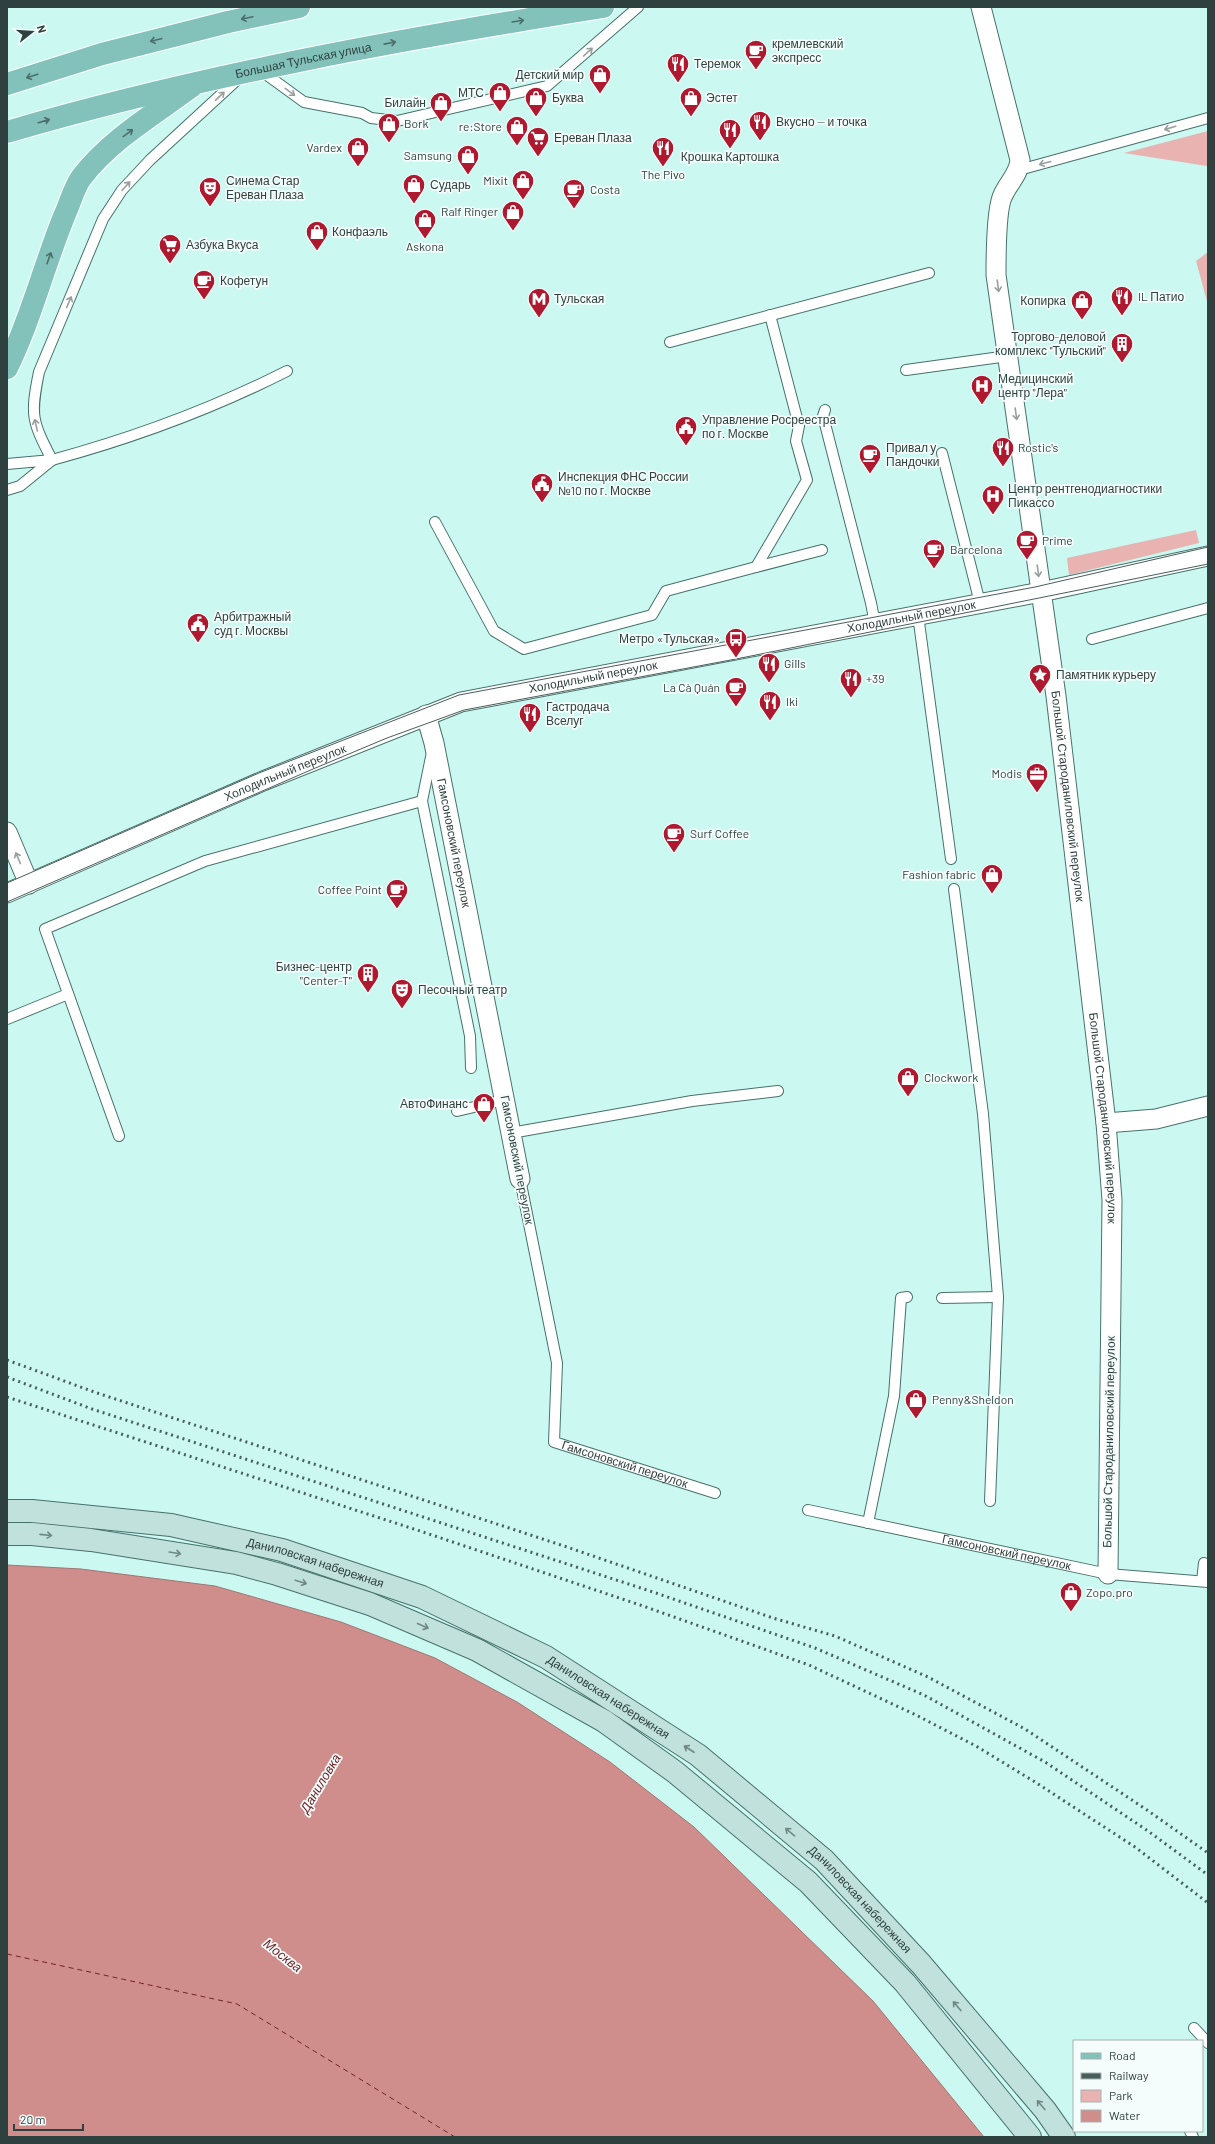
<svg xmlns="http://www.w3.org/2000/svg" width="1215" height="2144" viewBox="0 0 1215 2144" font-family="Barlow,sans-serif">
	<style>
		.green { fill: #e9b3b1 }
		.water { fill: #cf8d8b; stroke: #9f7674 }
		.lines { fill: none; stroke-linecap: round; stroke-linejoin: round }
		.ferry { stroke: #722327; stroke-width: 1; stroke-dasharray: 5 4; stroke-linecap: butt }
		.service-casing { stroke: #47716b; stroke-width: 12 }
		.minor-casing { stroke: #47716b; stroke-width: 21 }
		.secondary-casing { stroke: #47716b; stroke-width: 24 }
		.primary-casing { stroke: #fff; stroke-width: 24 }
		.service { stroke: #fff; stroke-width: 10 }
		.minor { stroke: #fff; stroke-width: 19 }
		.secondary { stroke: #c1e1dd; stroke-width: 22 }
		.primary { stroke: #83c2bb; stroke-width: 22 }
		.tram { stroke: #485e5b; stroke-width: 1 }
		.rail { stroke: #485e5b; stroke-width: 3; stroke-dasharray: 2 4; stroke-linecap: butt }
		.oneway { stroke: #4c6e6a }
		.oneway2 { stroke: #97a09e }
		.oneway3 { stroke: #718986 }
		.labels { text-anchor: middle; stroke-width: 3.5; stroke-linejoin: round; paint-order: stroke }
		.poi-label { font-size: 12px; fill: #2f413e; stroke: #f4fdfc; text-anchor: start }
		.street-label { font-size: 12px; fill: #2f413e; stroke: #f4fdfc }
		.water-label { font-size: 13px; font-style: italic; fill: #722327; stroke: #f4fdfc }
	</style>
	<rect width="100%" height="100%" fill="#cbf9f1"/>
	<path class="green" d="M 1208,131 L 1208,170 L 1207,166 L 1124,153 Z
		M 1208,252 L 1208,305 L 1196,261 Z
		M 1196,530 L 1199,543 L 1069,575 L 1067,558 Z"/>
	<path class="water" d="M 7,1565 L 81,1569 L 215,1586 L 341,1622 L 435,1658 L 517,1702 L 610,1762 L 694,1827 L 873,2001 L 984,2137 L 7,2137 Z"/>
	<g class="lines">
		<path class="ferry" d="M 7,1954 L 237,2004 L 455,2137"/>
		<g class="service-casing">
			<g id="service">
				<path d="M 260,70 L 304,102 L 362,113 L 371,118 L 397,121 L 547,86 L 638,7"/>
				<path d="M 239,78 L 150,160 L 122,190 L 103,219 L 39,372 C 30,416 32,421 52,460 C 133,438 212,409 287,371"/>
				<path d="M 1019,170 L 1208,118"/>
				<path d="M 670,342 L 929,273"/>
				<path d="M 906,370 L 1008,356"/>
				<path d="M 825,410 L 823,416 L 871,603 L 875,624"/>
				<path d="M 942,453 L 980,603"/>
				<path d="M 7,464 L 52,460 L 20,486 L 7,490"/>
				<path d="M 435,522 L 494,631 L 524,649 L 652,615 L 666,591 L 756,567 L 807,480 L 796,441 L 799,426 L 770,315"/>
				<path d="M 756,567 L 822,550"/>
				<path d="M 918,615 L 951,859"/>
				<path d="M 1092,639 L 1208,608"/>
				<path d="M 431,757 L 422,801 L 470,1036 L 471,1068"/>
				<path d="M 954,889 L 983,1114 L 998,1297 L 990,1501"/>
				<path d="M 7,1019 L 68,994"/>
				<path d="M 457,1111 L 504,1100"/>
				<path d="M 511,1133 L 692,1101 L 778,1091"/>
				<path d="M 119,1136 L 45,929 L 205,861 L 422,801"/>
				<path id="s1" d="M 520,1179 L 557,1363 L 554,1442 L 715,1493"/>
				<path d="M 942,1298 L 998,1297"/>
				<path id="s2" d="M 808,1510 L 1108,1574 L 1208,1582"/>
				<path d="M 868,1523 L 894,1396 L 901,1298 L 907,1297"/>
				<path d="M 1202,1581 L 1204,1563"/>
				<path d="M 1194,2028 L 1208,2043"/>
				<path d="M 1190,2131 L 1193,2137"/>
			</g>
		</g>
		<g class="minor-casing">
			<g id="minor">
				<path id="s3" d="M 981,7 L 1020,160 C 1019,174 1009,182 1003,195 C 996,208 996,258 996,275 L 1056,696 L 1106,1123 L 1112,1200 L 1108,1574"/>
				<path id="s4" d="M 426,715 L 434,743 L 520,1179"/>
				<path d="M 7,832 L 29,884"/>
				<path id="s5" d="M 7,893 L 263,781 L 461,702 L 1041,592 L 1208,556"/>
				<path d="M 1106,1123 L 1156,1119 L 1208,1106"/>
			</g>
		</g>
		<g class="secondary-casing">
			<g id="secondary">
				<path id="s6" d="M 7,1511 L 32,1511 L 171,1525 L 282,1550 L 422,1597 L 546,1657 L 698,1755 L 824,1860 L 921,1964 L 1045,2110 L 1064,2137"/>
				<path d="M 7,1534 L 32,1534 L 91,1540 L 236,1563 L 277,1574 L 370,1604 L 477,1650 L 604,1721 L 675,1772 L 808,1882 L 905,1983 L 1030,2137"/>
			</g>
		</g>
		<g class="primary-casing">
			<g id="primary">
				<path d="M 7,84 L 102,54 L 228,22 L 299,7"/>
				<path id="s7" d="M 7,132 C 202,75 402,39 603,7"/>
				<path d="M 7,368 C 31,319 44,265 65,214 C 70,203 74,188 81,178 C 110,140 153,115 191,87"/>
			</g>
		</g>
		<use href="#service" class="service"/>
		<use href="#minor" class="minor"/>
		<use href="#secondary" class="secondary"/>
		<use href="#primary" class="primary"/>
		<path class="tram" d="M 7,883 L 259,773 L 459,695 L 1035,587 L 1208,547
			M 7,902 L 313,769 L 387,738 L 464,710 L 736,659 L 1208,564"/>
		<path class="rail" d="M 7,1360 L 97,1393 L 564,1546 L 773,1618 L 835,1636 L 928,1677 L 1025,1729 L 1147,1810 L 1208,1853
			M 7,1377 L 92,1409 L 653,1592 L 815,1648 L 924,1695 L 1045,1762 L 1148,1831 L 1208,1875
			M 7,1397 L 420,1531 L 646,1607 L 809,1665 L 916,1715 L 976,1746 L 1035,1782 L 1135,1847 L 1208,1903"/>
	</g>
	<defs><path id="oneway-shaft" d="M-6 0H5M1.5-3L5.5 0L1.5 3" fill="none" stroke-width="1.6" stroke-linecap="round" stroke-linejoin="round"/></defs>
	<g class="oneway">
		<use href="#oneway-shaft" transform="translate(247 18) rotate(168)"/>
		<use href="#oneway-shaft" transform="translate(518 21) rotate(-9)"/>
		<use href="#oneway-shaft" transform="translate(156 40) rotate(166)"/>
		<use href="#oneway-shaft" transform="translate(390 43) rotate(-11)"/>
		<use href="#oneway-shaft" transform="translate(32 76) rotate(162)"/>
		<use href="#oneway-shaft" transform="translate(44 121) rotate(-16)"/>
		<use href="#oneway-shaft" transform="translate(128 133) rotate(-36)"/>
		<use href="#oneway-shaft" transform="translate(49 258) rotate(-71)"/>
	</g>
	<g class="oneway2">
		<use href="#oneway-shaft" transform="translate(588 52) rotate(-42)"/>
		<use href="#oneway-shaft" transform="translate(290 92) rotate(36)"/>
		<use href="#oneway-shaft" transform="translate(220 96) rotate(-43)"/>
		<use href="#oneway-shaft" transform="translate(1170 128) rotate(164)"/>
		<use href="#oneway-shaft" transform="translate(1045 163) rotate(165)"/>
		<use href="#oneway-shaft" transform="translate(126 186) rotate(-48)"/>
		<use href="#oneway-shaft" transform="translate(998 286) rotate(82)"/>
		<use href="#oneway-shaft" transform="translate(69 302) rotate(-67)"/>
		<use href="#oneway-shaft" transform="translate(1016 414) rotate(82)"/>
		<use href="#oneway-shaft" transform="translate(36 425) rotate(-103)"/>
		<use href="#oneway-shaft" transform="translate(1038 571) rotate(82)"/>
		<use href="#oneway-shaft" transform="translate(18 858) rotate(-113)"/>
	</g>
	<g class="oneway3">
		<use href="#oneway-shaft" transform="translate(46 1535) rotate(6)"/>
		<use href="#oneway-shaft" transform="translate(175 1553) rotate(9)"/>
		<use href="#oneway-shaft" transform="translate(301 1582) rotate(18)"/>
		<use href="#oneway-shaft" transform="translate(423 1626) rotate(24)"/>
		<use href="#oneway-shaft" transform="translate(689 1749) rotate(-147)"/>
		<use href="#oneway-shaft" transform="translate(790 1832) rotate(-140)"/>
		<use href="#oneway-shaft" transform="translate(957 2006) rotate(-130)"/>
		<use href="#oneway-shaft" transform="translate(1041 2105) rotate(-130)"/>
	</g>
	<defs>
		<g id="cafe-pin" transform="scale(1.15)"><path d="M0 17L-7.5 6A9.5 9.5 0 1 1 7.5 6Z" fill="#ae192f" stroke="#f4fdfc"/><path d="M-5.5-4.5H6V0H3Q3 3.5 0 3.5H-2.5Q-5.5 3.5-5.5 0ZM3-3.2v2h1.7v-2ZM-6 4.5H4V6H-6Z" fill="#fff"/></g>
		<g id="restaurant-pin" transform="scale(1.15)"><path d="M0 17L-7.5 6A9.5 9.5 0 1 1 7.5 6Z" fill="#ae192f" stroke="#f4fdfc"/><path d="M-5-6h1v4h1v-4h1v4h1v-4h1v5L-1.5 .5V6h-2V.5L-5-1ZM5-6V6H3V1.5H1.5Q1.5-4 5-6Z" fill="#fff"/></g>
		<g id="shop-pin" transform="scale(1.15)"><path d="M0 17L-7.5 6A9.5 9.5 0 1 1 7.5 6Z" fill="#ae192f" stroke="#f4fdfc"/><path d="M-5-2.5h2.3a2.7 3.5 0 0 1 5.4 0H5L5.5 6h-11ZM-1.5-2.5h3a1.5 2.3 0 0 0-3 0Z" fill="#fff"/></g>
		<g id="supermarket-pin" transform="scale(1.15)"><path d="M0 17L-7.5 6A9.5 9.5 0 1 1 7.5 6Z" fill="#ae192f" stroke="#f4fdfc"/><path d="M-6-5.5h2.5l.6 2H6L4.5 2H-2.5L-4.4-4H-6ZM-1.5 3.2a1.3 1.3 0 1 0 .1 0ZM3 3.2a1.3 1.3 0 1 0 .1 0Z" fill="#fff"/></g>
		<g id="theatre-pin" transform="scale(1.15)"><path d="M0 17L-7.5 6A9.5 9.5 0 1 1 7.5 6Z" fill="#ae192f" stroke="#f4fdfc"/><path d="M-5-5.5Q0-4 5-5.5V0Q5 5 0 6Q-5 5-5 0ZM-3.3-2.5H-1v1.5H-3.3ZM1-2.5H3.3v1.5H1ZM-2.8 1Q0 5.5 2.8 1Z" fill="#fff"/></g>
		<g id="metro-pin" transform="scale(1.15)"><path d="M0 17L-7.5 6A9.5 9.5 0 1 1 7.5 6Z" fill="#ae192f" stroke="#f4fdfc"/><path d="M-5.5 5V-5H-3L0 0L3-5H5.5V5H3V-.5L0 4L-3-.5V5Z" fill="#fff"/></g>
		<g id="building-pin" transform="scale(1.15)"><path d="M0 17L-7.5 6A9.5 9.5 0 1 1 7.5 6Z" fill="#ae192f" stroke="#f4fdfc"/><path d="M-4-6H4V6H1V3H-1V6H-4ZM-2.5-4.3h1.7v1.8h-1.7ZM.8-4.3h1.7v1.8H.8ZM-2.5-1h1.7V.8h-1.7ZM.8-1h1.7V.8H.8Z" fill="#fff"/></g>
		<g id="hospital-pin" transform="scale(1.15)"><path d="M0 17L-7.5 6A9.5 9.5 0 1 1 7.5 6Z" fill="#ae192f" stroke="#f4fdfc"/><path d="M-5-5h3v3.5h4V-5h3V5h-3V1.5h-4V5h-3Z" fill="#fff"/></g>
		<g id="civic-pin" transform="scale(1.15)"><path d="M0 17L-7.5 6A9.5 9.5 0 1 1 7.5 6Z" fill="#ae192f" stroke="#f4fdfc"/><path d="M-.6-6.5H3V-4.5H.6V-3L4-1V1h2V6H-6V1h2V-1L-.6-3ZM-1.2 2.5V6h2.4V2.5Z" fill="#fff"/></g>
		<g id="bus-pin" transform="scale(1.15)"><path d="M0 17L-7.5 6A9.5 9.5 0 1 1 7.5 6Z" fill="#ae192f" stroke="#f4fdfc"/><path d="M-5-6H5V4H4V6H2V4H-2V6H-4V4H-5ZM-3.5-4V0h7V-4ZM-3.5 1.2v1.5H-2V1.2ZM2 1.2v1.5H3.5V1.2Z" fill="#fff"/></g>
		<g id="sight-pin" transform="scale(1.15)"><path d="M0 17L-7.5 6A9.5 9.5 0 1 1 7.5 6Z" fill="#ae192f" stroke="#f4fdfc"/><path d="M0-6L1.8-2.2L6-1.7L2.9 1.2L3.7 5.4L0 3.3L-3.7 5.4L-2.9 1.2L-6-1.7L-1.8-2.2Z" fill="#fff"/></g>
		<g id="office-pin" transform="scale(1.15)"><path d="M0 17L-7.5 6A9.5 9.5 0 1 1 7.5 6Z" fill="#ae192f" stroke="#f4fdfc"/><path d="M-6-3h4V-5.5h4V-3h4V5H-6ZM-1-4.5V-3h2v-1.5ZM-6 0V1H6V0Z" fill="#fff"/></g>
	</defs>
	<g fill-rule="evenodd">
		<use href="#cafe-pin" x="756" y="51"/>
		<use href="#restaurant-pin" x="678" y="64"/>
		<use href="#shop-pin" x="600" y="75"/>
		<use href="#shop-pin" x="500" y="93"/>
		<use href="#shop-pin" x="536" y="98"/>
		<use href="#shop-pin" x="691" y="98"/>
		<use href="#shop-pin" x="441" y="103"/>
		<use href="#restaurant-pin" x="760" y="122"/>
		<use href="#shop-pin" x="389" y="124"/>
		<use href="#shop-pin" x="517" y="127"/>
		<use href="#restaurant-pin" x="730" y="130"/>
		<use href="#supermarket-pin" x="538" y="138"/>
		<use href="#shop-pin" x="358" y="148"/>
		<use href="#restaurant-pin" x="663" y="148"/>
		<use href="#shop-pin" x="468" y="156"/>
		<use href="#shop-pin" x="523" y="181"/>
		<use href="#shop-pin" x="414" y="185"/>
		<use href="#theatre-pin" x="210" y="188"/>
		<use href="#cafe-pin" x="574" y="190"/>
		<use href="#shop-pin" x="513" y="212"/>
		<use href="#shop-pin" x="425" y="220"/>
		<use href="#shop-pin" x="317" y="232"/>
		<use href="#supermarket-pin" x="170" y="245"/>
		<use href="#cafe-pin" x="204" y="281"/>
		<use href="#restaurant-pin" x="1122" y="297"/>
		<use href="#metro-pin" x="539" y="299"/>
		<use href="#shop-pin" x="1082" y="301"/>
		<use href="#building-pin" x="1122" y="344"/>
		<use href="#hospital-pin" x="982" y="386"/>
		<use href="#civic-pin" x="686" y="427"/>
		<use href="#restaurant-pin" x="1003" y="448"/>
		<use href="#cafe-pin" x="870" y="455"/>
		<use href="#civic-pin" x="542" y="484"/>
		<use href="#hospital-pin" x="993" y="496"/>
		<use href="#cafe-pin" x="1027" y="541"/>
		<use href="#cafe-pin" x="934" y="550"/>
		<use href="#civic-pin" x="198" y="624"/>
		<use href="#bus-pin" x="736" y="639"/>
		<use href="#restaurant-pin" x="769" y="664"/>
		<use href="#sight-pin" x="1040" y="675"/>
		<use href="#restaurant-pin" x="851" y="679"/>
		<use href="#cafe-pin" x="736" y="688"/>
		<use href="#restaurant-pin" x="770" y="702"/>
		<use href="#restaurant-pin" x="530" y="714"/>
		<use href="#office-pin" x="1037" y="774"/>
		<use href="#cafe-pin" x="674" y="834"/>
		<use href="#shop-pin" x="992" y="875"/>
		<use href="#cafe-pin" x="397" y="890"/>
		<use href="#building-pin" x="368" y="974"/>
		<use href="#theatre-pin" x="402" y="990"/>
		<use href="#shop-pin" x="908" y="1078"/>
		<use href="#shop-pin" x="484" y="1104"/>
		<use href="#shop-pin" x="916" y="1400"/>
		<use href="#shop-pin" x="1071" y="1593"/>
	</g>
	<g class="labels">
		<g class="poi-label">
			<text x="772" y="48">кремлевский<tspan x="772" dy="14">экспресс</tspan></text>
			<text x="694" y="68">Теремок</text>
			<text x="584" y="79" text-anchor="end">Детский мир</text>
			<text x="484" y="97" text-anchor="end">МТС</text>
			<text x="552" y="102">Буква</text>
			<text x="706" y="102">Эстет</text>
			<text x="426" y="107" text-anchor="end">Билайн</text>
			<text x="776" y="126">Вкусно — и точка</text>
			<text x="404" y="128">Bork</text>
			<text x="502" y="131" text-anchor="end">re:Store</text>
			<text x="554" y="142">Ереван Плаза</text>
			<text x="342" y="152" text-anchor="end">Vardex</text>
			<text x="452" y="160" text-anchor="end">Samsung</text>
			<text x="730" y="161" text-anchor="middle">Крошка Картошка</text>
			<text x="663" y="179" text-anchor="middle">The Pivo</text>
			<text x="226" y="185">Синема Стар<tspan x="226" dy="14">Ереван Плаза</tspan></text>
			<text x="508" y="185" text-anchor="end">Mixit</text>
			<text x="430" y="189">Сударь</text>
			<text x="590" y="194">Costa</text>
			<text x="498" y="216" text-anchor="end">Ralf Ringer</text>
			<text x="332" y="236">Конфаэль</text>
			<text x="186" y="249">Азбука Вкуса</text>
			<text x="425" y="251" text-anchor="middle">Askona</text>
			<text x="220" y="285">Кофетун</text>
			<text x="1138" y="301">IL Патио</text>
			<text x="554" y="303">Тульская</text>
			<text x="1066" y="305" text-anchor="end">Копирка</text>
			<text x="1106" y="341" text-anchor="end">Торгово-деловой<tspan x="1106" dy="14">комплекс "Тульский"</tspan></text>
			<text x="998" y="383">Медицинский<tspan x="998" dy="14">центр "Лера"</tspan></text>
			<text x="702" y="424">Управление Росреестра<tspan x="702" dy="14">по г. Москве</tspan></text>
			<text x="886" y="452">Привал у<tspan x="886" dy="14">Пандочки</tspan></text>
			<text x="1018" y="452">Rostic's</text>
			<text x="558" y="481">Инспекция ФНС России<tspan x="558" dy="14">№10 по г. Москве</tspan></text>
			<text x="1008" y="493">Центр рентгенодиагностики<tspan x="1008" dy="14">Пикассо</tspan></text>
			<text x="1042" y="545">Prime</text>
			<text x="950" y="554">Barcelona</text>
			<text x="214" y="621">Арбитражный<tspan x="214" dy="14">суд г. Москвы</tspan></text>
			<text x="720" y="643" text-anchor="end">Метро «Тульская»</text>
			<text x="784" y="668">Gills</text>
			<text x="1056" y="679">Памятник курьеру</text>
			<text x="866" y="683">+39</text>
			<text x="720" y="692" text-anchor="end">La Cà Quán</text>
			<text x="786" y="706">Iki</text>
			<text x="546" y="711">Гастродача<tspan x="546" dy="14">Вселуг</tspan></text>
			<text x="1022" y="778" text-anchor="end">Modis</text>
			<text x="690" y="838">Surf Coffee</text>
			<text x="976" y="879" text-anchor="end">Fashion fabric</text>
			<text x="382" y="894" text-anchor="end">Coffee Point</text>
			<text x="352" y="971" text-anchor="end">Бизнес-центр<tspan x="352" dy="14">"Center-T"</tspan></text>
			<text x="418" y="994">Песочный театр</text>
			<text x="924" y="1082">Clockwork</text>
			<text x="468" y="1108" text-anchor="end">АвтоФинанс</text>
			<text x="932" y="1404">Penny&amp;Sheldon</text>
			<text x="1086" y="1597">Zopo.pro</text>
		</g>
		<g class="street-label">
			<text dy="4" stroke="none"><textPath href="#s7" startOffset="305">Большая Тульская улица</textPath></text>
			<text dy="4" stroke="none"><textPath href="#s5" startOffset="951">Холодильный переулок</textPath></text>
			<text dy="4" stroke="none"><textPath href="#s5" startOffset="627">Холодильный переулок</textPath></text>
			<text dy="4" stroke="none"><textPath href="#s5" startOffset="303">Холодильный переулок</textPath></text>
			<text dy="4" stroke="none"><textPath href="#s3" startOffset="804">Большой Староданиловский переулок</textPath></text>
			<text dy="4" stroke="none"><textPath href="#s4" startOffset="131">Гамсоновский переулок</textPath></text>
			<text dy="4" stroke="none"><textPath href="#s3" startOffset="1128">Большой Староданиловский переулок</textPath></text>
			<text transform="translate(517 1160) rotate(79)" y="4">Гамсоновский переулок</text>
			<text transform="translate(1109 1442) rotate(-89)" y="4">Большой Староданиловский переулок</text>
			<text dy="4" stroke="none"><textPath href="#s1" startOffset="341">Гамсоновский переулок</textPath></text>
			<text dy="4" stroke="none"><textPath href="#s2" startOffset="203">Гамсоновский переулок</textPath></text>
			<text dy="4" stroke="none"><textPath href="#s6" startOffset="314">Даниловская набережная</textPath></text>
			<text dy="4" stroke="none"><textPath href="#s6" startOffset="638">Даниловская набережная</textPath></text>
			<text dy="4" stroke="none"><textPath href="#s6" startOffset="962">Даниловская набережная</textPath></text>
		</g>
		<g class="water-label">
			<text transform="translate(320 1783) rotate(-59)" y="5">Даниловка</text>
			<text transform="translate(283 1955) rotate(38)" y="5">Москва</text>
		</g>
	</g>
	<rect width="1215" height="2144" fill="none" stroke="#2f413e" stroke-width="16"/>
	<rect x="1073" y="2040" width="130" height="92" fill="#f4fdfc" stroke="#a5b2b0"/>
	<rect x="1081" y="2053" width="20" height="6" fill="#83c2bb" stroke="#a5b2b0"/>
	<text x="1109" y="2060" font-size="12" fill="#2f413e">Road</text>
	<rect x="1081" y="2073" width="20" height="6" fill="#485e5b" stroke="#a5b2b0"/>
	<text x="1109" y="2080" font-size="12" fill="#2f413e">Railway</text>
	<rect x="1081" y="2090" width="20" height="12" fill="#e9b3b1" stroke="#a5b2b0"/>
	<text x="1109" y="2100" font-size="12" fill="#2f413e">Park</text>
	<rect x="1081" y="2110" width="20" height="12" fill="#cf8d8b" stroke="#a5b2b0"/>
	<text x="1109" y="2120" font-size="12" fill="#2f413e">Water</text>
	<g transform="translate(32 32) rotate(73)" stroke="#f4fdfc" stroke-width="3" paint-order="stroke">
	<path d="M0-3L7 15L0 10L-7 15Z" fill="#2f413e"/>
	<text y="-6" font-size="11" font-weight="bold" text-anchor="middle" fill="#2f413e">N</text>
	</g>
	<path d="M14 2124v6h69v-6" fill="none" stroke="#2f413e" stroke-width="2"/>
	<text x="20" y="2124" font-size="12" fill="#2f413e" stroke="#f4fdfc" stroke-width="3" paint-order="stroke">20 m</text>
</svg>
